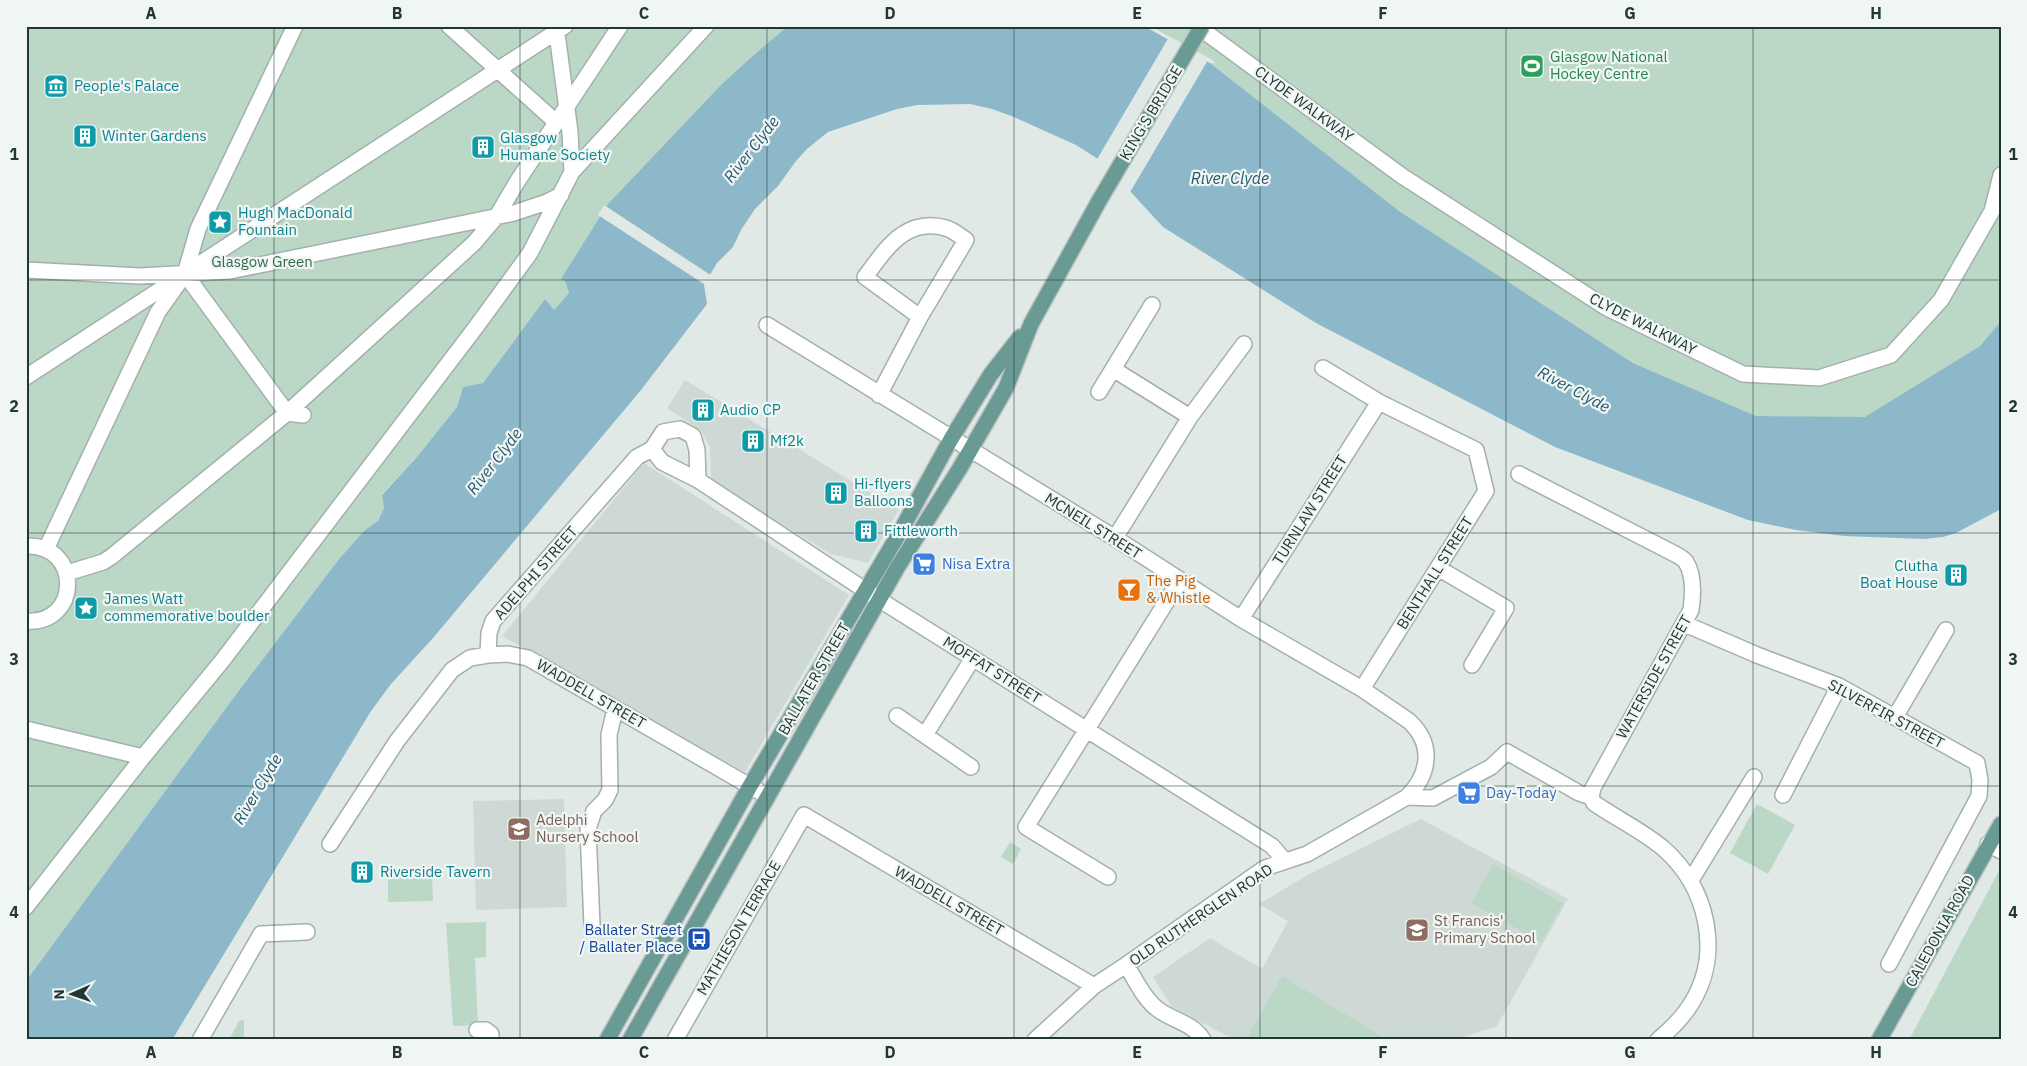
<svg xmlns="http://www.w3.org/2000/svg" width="2027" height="1066" viewBox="0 0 2027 1066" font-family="'IBM Plex Sans',sans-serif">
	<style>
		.built { fill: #ced9d5 }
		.green { fill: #bbd8c6 }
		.water { fill: #8db8c9 }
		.pier { fill: #e0e9e6 }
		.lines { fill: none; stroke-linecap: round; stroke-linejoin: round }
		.minor-casing { stroke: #a3b0ad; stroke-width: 18 }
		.major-casing { stroke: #bdc3c2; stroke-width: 18 }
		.minor { stroke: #fff; stroke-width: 15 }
		.major { stroke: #699a93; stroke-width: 15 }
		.major-bridge-casing { stroke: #bdc3c2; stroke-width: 18; stroke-linecap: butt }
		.major-bridge { stroke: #699a93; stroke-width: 15 }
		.grid { fill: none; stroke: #223734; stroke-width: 1; stroke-opacity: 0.55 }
		.labels { text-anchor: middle; stroke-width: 4.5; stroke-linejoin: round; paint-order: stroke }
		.leisure-label { font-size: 15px; fill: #27864d; stroke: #f0f6f4; text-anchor: start }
		.culture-label { font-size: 15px; fill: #0d838f; stroke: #f0f6f4; text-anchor: start }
		.street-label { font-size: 15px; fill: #223734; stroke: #f0f6f4 }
		.park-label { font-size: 15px; fill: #316a4e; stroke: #f0f6f4 }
		.shop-label { font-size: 15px; fill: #366cbe; stroke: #f0f6f4; text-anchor: start }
		.food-label { font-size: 15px; fill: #c56008; stroke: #f0f6f4; text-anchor: start }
		.education-label { font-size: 15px; fill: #785e54; stroke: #f0f6f4; text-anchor: start }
		.transit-label { font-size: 15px; fill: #164399; stroke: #f0f6f4; text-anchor: end }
		.water-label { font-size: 16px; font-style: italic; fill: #23576c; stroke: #f0f6f4 }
		.neatline { fill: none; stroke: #223734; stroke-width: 2 }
		.grid-label { font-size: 16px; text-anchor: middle; font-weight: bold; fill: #223734 }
	</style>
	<rect width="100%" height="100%" fill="#e0e9e6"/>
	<path class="built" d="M 685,380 L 899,510 L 868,563 L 831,554 L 718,486 L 711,477 L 710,448 L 701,430 L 667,408 Z
		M 644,463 L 849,595 L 745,772 L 502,636 Z
		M 564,799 L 567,907 L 476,910 L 473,801 Z
		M 1421,819 L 1568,899 L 1497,1026 L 1454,1040 L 1235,1040 L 1172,1007 L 1153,977 L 1210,938 L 1262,969 L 1288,921 L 1259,904 L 1311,873 Z"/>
	<path class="green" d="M 26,26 L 791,27 L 561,279 L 565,281 L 569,293 L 554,310 L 545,300 L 483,383 L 463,387 L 457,407 L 416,458 L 382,494 L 384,508 L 378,521 L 365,530 L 339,559 L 237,693 L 26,981 Z
		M 1150,26 L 2001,26 L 2001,321 L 1980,346 L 1865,418 L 1756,416 L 1633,363 L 1399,211 L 1210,63 L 1216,63 L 1211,59 Z
		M 1757,804 L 1795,825 L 1768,874 L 1730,853 Z
		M 1010,842 L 1021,849 L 1013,864 L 1001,857 Z
		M 1493,864 L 1563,903 L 1541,942 L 1471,903 Z
		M 2001,867 L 2001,1040 L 1909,1040 Z
		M 388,872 L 432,872 L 433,901 L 388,902 Z
		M 486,922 L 486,957 L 475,958 L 478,1025 L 453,1026 L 446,923 Z
		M 1282,976 L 1388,1040 L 1246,1040 Z
		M 244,1020 L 244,1040 L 229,1040 L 239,1021 Z"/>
	<path class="water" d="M 788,26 L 1144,26 L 1210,63 L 1399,211 L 1633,363 L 1756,416 L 1865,417 L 1980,346 L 2001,321 L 2001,509 L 1956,533 L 1943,537 L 1924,539 L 1844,536 L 1796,530 L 1748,520 L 1555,447 L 1316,323 L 1163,227 L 1105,164 L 1098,159 L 1076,145 L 1014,117 L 992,109 L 970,104 L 917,105 L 897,109 L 828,132 L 807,149 L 796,161 L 778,186 L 755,209 L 741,230 L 733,247 L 717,263 L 704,285 L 707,304 L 641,390 L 433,638 L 391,684 L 371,711 L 172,1040 L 26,1040 L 26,981 L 237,693 L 339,559 L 365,530 L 378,521 L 384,508 L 382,495 L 416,458 L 457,407 L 463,387 L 483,383 L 545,299 L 554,310 L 569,293 L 565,281 L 561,279 L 608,204 L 722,84 L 755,54 Z"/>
	<path class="pier" d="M 1169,37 L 1208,60 L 1129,194 L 1104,166 L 1096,161 Z
		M 604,205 L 712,276 L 707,286 L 598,215 Z"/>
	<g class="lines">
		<g class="minor-casing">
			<path id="minor" d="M 449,26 L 557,123
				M 556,26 L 570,132 L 572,172
				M 1197,26 L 1402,176 L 1607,308 L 1743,374 L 1819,378 L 1891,355 L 1941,300 L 1992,211 L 2001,175
				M 26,270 L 140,276 L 230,271 L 514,213 L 547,202 L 561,195
				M 185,274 L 287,413 L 303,415
				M 1152,305 L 1113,369 L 1190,417
				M 767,325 L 1115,538 L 1241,619 L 1362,689 L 1409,721 C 1434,744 1430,774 1407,797 L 1307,854 L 1265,868 L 1126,965 L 1094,986 L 1035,1040
				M 1323,368 L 1379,402 L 1476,450 L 1486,491 L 1362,689
				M 26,377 L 565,26
				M 1099,392 L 1113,369
				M 879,395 L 920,317 L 865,277 C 886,249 905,217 946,228 C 953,230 960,236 966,240 L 920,317
				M 1519,474 L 1673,553 C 1677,555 1683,558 1686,562 C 1694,575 1693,596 1691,610 L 1593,788 L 1591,797
				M 698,480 L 697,450 L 693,436 L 680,429 L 663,432 L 652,449 L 662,462 L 698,480 L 880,600 L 1272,846 L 1284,860
				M 1115,538 L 1190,417 L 1244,344
				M 26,546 C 82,544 81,625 26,621
				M 46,549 L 158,312 L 185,274 L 198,229 L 295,26
				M 1438,568 L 1506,608 L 1472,665
				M 67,573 L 103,562 L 111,557 L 287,413 L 474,243 L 497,216 L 517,182 L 620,26
				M 1241,619 L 1379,402
				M 1685,624 L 1757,655 L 1839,686 L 1977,763 L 1980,780 L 1979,796 L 1889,964
				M 488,655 L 508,654 L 528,658 L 767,796
				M 897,716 L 971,767
				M 1895,717 L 1946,630
				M 26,729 L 143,757
				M 925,735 L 973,658
				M 1783,795 L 1839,686
				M 1407,797 L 1433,798 L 1491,767 L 1507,752 L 1579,793 L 1591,797 L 1594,803 C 1617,819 1643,831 1664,849 C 1707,887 1723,953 1691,1004 C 1683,1017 1670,1030 1658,1040
				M 330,844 L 397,741 L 452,670 L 470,658 L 488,655 L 489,633 L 493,621 L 637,457 L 652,449
				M 1988,844 L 2001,851
				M 1108,877 L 1026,827 L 1180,580
				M 1691,880 L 1754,777
				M 26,907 L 143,757 L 222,661 L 476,327 L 530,253 L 572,172 L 706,26
				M 592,925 L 588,829 L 594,811 L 605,800 L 610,790 L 609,735 L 615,709
				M 1126,965 C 1135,979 1143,997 1155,1007 C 1169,1020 1193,1022 1203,1040
				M 477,1030 L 486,1030 L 491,1034 L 491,1040
				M 200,1040 L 261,934 L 307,932
				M 675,1040 L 804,815 L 1094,986"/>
		</g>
		<g class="major-casing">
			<path id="major" d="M 607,1040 L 750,786 L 900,532 L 951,439 L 991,374 L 1020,337
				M 630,1040 L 897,568 L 960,468 L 1006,388 L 1031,324 L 1099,201
				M 1879,1040 L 2001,824"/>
		</g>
		<use href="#minor" class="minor"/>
		<use href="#major" class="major"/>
		<g class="major-bridge-casing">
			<path id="major-bridge" d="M 1099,201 L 1202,26"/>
		</g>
		<use href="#major-bridge" class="major-bridge"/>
	</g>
	<path class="grid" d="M 274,26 L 274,1040M 520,26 L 520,1040M 767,26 L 767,1040M 1014,26 L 1014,1040M 1260,26 L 1260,1040M 1506,26 L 1506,1040M 1753,26 L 1753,1040M 26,280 L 2001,280M 26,533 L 2001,533M 26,786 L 2001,786"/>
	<defs>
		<g id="stadium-square" transform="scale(1.25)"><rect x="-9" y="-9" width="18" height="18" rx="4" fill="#2e9e5b" stroke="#f0f6f4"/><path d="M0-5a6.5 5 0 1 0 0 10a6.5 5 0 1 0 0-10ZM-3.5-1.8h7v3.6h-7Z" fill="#fff"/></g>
		<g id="museum-square" transform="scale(1.25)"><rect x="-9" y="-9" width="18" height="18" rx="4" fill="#0f9aa8" stroke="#f0f6f4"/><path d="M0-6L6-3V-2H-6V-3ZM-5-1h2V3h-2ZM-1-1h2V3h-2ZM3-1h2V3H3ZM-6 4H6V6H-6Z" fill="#fff"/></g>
		<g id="building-square" transform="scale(1.25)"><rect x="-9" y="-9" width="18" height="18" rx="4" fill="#0f9aa8" stroke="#f0f6f4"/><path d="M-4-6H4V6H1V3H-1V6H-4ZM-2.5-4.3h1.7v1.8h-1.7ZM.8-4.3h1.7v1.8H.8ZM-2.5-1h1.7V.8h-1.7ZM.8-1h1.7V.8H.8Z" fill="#fff"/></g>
		<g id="sight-square" transform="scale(1.25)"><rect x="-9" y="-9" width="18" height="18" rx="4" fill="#0f9aa8" stroke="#f0f6f4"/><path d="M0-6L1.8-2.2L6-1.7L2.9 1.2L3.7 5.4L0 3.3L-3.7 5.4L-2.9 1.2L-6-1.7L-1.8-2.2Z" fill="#fff"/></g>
		<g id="supermarket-square" transform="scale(1.25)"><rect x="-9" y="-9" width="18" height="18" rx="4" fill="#3f7fe0" stroke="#f0f6f4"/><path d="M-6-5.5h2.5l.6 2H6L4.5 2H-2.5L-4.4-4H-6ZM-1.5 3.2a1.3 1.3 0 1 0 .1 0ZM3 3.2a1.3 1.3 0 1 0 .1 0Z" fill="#fff"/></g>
		<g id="bar-square" transform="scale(1.25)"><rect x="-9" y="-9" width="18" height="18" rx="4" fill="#e8710a" stroke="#f0f6f4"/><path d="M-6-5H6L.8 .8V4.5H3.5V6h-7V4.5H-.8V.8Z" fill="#fff"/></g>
		<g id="school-square" transform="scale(1.25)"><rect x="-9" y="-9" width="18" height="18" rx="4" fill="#8d6e63" stroke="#f0f6f4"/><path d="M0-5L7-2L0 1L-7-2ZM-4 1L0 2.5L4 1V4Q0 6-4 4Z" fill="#fff"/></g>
		<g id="bus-square" transform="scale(1.25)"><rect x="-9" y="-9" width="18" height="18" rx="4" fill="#1a4fb4" stroke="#f0f6f4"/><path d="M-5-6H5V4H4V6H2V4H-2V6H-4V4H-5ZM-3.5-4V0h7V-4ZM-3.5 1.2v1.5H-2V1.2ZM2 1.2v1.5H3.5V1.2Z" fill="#fff"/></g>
	</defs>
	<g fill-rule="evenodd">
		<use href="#stadium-square" x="1532" y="66"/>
		<use href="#museum-square" x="56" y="86"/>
		<use href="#building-square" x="85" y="136"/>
		<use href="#building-square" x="483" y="147"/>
		<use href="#sight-square" x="220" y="222"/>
		<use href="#building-square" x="703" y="410"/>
		<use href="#building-square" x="753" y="441"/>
		<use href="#building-square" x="836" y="493"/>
		<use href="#building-square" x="866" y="531"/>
		<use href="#supermarket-square" x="924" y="564"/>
		<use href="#building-square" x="1956" y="575"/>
		<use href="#bar-square" x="1129" y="590"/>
		<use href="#sight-square" x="86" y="608"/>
		<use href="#supermarket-square" x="1469" y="793"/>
		<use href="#school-square" x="519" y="829"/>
		<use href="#building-square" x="362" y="872"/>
		<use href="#school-square" x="1417" y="930"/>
		<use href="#bus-square" x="699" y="939"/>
	</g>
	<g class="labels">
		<g class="leisure-label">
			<text x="1550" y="62">Glasgow National<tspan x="1550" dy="17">Hockey Centre</tspan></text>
		</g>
		<g class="culture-label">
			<text x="74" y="91">People's Palace</text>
			<text x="102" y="141">Winter Gardens</text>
			<text x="500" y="143">Glasgow<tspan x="500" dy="17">Humane Society</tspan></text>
			<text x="238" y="218">Hugh MacDonald<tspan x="238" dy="17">Fountain</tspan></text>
			<text x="720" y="415">Audio CP</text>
			<text x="770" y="446">Mf2k</text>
			<text x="854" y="489">Hi-flyers<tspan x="854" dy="17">Balloons</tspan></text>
			<text x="884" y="536">Fittleworth</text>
			<text x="1938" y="571" text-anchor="end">Clutha<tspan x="1938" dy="17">Boat House</tspan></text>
			<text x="104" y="604">James Watt<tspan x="104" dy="17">commemorative boulder</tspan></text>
			<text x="380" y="877">Riverside Tavern</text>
		</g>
		<g class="street-label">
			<text transform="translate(1304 104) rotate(36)" y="5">CLYDE WALKWAY</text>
			<text transform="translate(1151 113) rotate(-59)" y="5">KING'S BRIDGE</text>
			<text transform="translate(1643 324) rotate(27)" y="5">CLYDE WALKWAY</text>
			<text transform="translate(1310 510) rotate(-58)" y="5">TURNLAW STREET</text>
			<text transform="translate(1093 526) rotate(32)" y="5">MCNEIL STREET</text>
			<text transform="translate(536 573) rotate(-49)" y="5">ADELPHI STREET</text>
			<text transform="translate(1435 573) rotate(-58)" y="5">BENTHALL STREET</text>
			<text transform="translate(992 670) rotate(32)" y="5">MOFFAT STREET</text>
			<text transform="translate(1654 677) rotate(-61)" y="5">WATERSIDE STREET</text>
			<text transform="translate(814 679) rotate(-60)" y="5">BALLATER STREET</text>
			<text transform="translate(591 694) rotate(30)" y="5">WADDELL STREET</text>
			<text transform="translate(1886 714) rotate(28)" y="5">SILVERFIR STREET</text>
			<text transform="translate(949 901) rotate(30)" y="5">WADDELL STREET</text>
			<text transform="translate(1201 915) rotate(-34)" y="5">OLD RUTHERGLEN ROAD</text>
			<text transform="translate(739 928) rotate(-60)" y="5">MATHIESON TERRACE</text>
			<text transform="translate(1940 931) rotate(-61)" y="5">CALEDONIA ROAD</text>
		</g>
		<g class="park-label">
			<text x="262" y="267">Glasgow Green</text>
		</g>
		<g class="shop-label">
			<text x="942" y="569">Nisa Extra</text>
			<text x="1486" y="798">Day-Today</text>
		</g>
		<g class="food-label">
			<text x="1146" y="586">The Pig<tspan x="1146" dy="17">&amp; Whistle</tspan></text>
		</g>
		<g class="education-label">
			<text x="536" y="825">Adelphi<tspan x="536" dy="17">Nursery School</tspan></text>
			<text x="1434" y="926">St Francis'<tspan x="1434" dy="17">Primary School</tspan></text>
		</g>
		<g class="transit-label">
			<text x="682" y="935">Ballater Street<tspan x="682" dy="17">/ Ballater Place</tspan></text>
		</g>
		<g class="water-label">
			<text transform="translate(751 149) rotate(-52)" y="6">River Clyde</text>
			<text x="1230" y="184">River Clyde</text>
			<text transform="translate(1574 389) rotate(28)" y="6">River Clyde</text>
			<text transform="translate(494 461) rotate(-52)" y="6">River Clyde</text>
			<text transform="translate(257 789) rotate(-59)" y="6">River Clyde</text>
		</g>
	</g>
	<rect width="2027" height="1066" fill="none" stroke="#f0f6f4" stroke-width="55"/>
	<g transform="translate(72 994) rotate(268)" stroke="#f0f6f4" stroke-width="4" paint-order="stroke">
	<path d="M0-4L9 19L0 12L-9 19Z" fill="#223734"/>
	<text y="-8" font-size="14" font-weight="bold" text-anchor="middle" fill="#223734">N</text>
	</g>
	<rect x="28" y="28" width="1972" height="1010" class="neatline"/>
	<g class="grid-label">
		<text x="151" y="19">A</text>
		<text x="397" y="19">B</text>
		<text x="644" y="19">C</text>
		<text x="890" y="19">D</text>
		<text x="1137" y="19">E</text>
		<text x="1383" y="19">F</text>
		<text x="1630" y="19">G</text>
		<text x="1876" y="19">H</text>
		<text x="14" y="160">1</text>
		<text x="2013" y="160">1</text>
		<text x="14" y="412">2</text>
		<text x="2013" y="412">2</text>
		<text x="14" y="665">3</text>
		<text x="2013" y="665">3</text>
		<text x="14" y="918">4</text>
		<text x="2013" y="918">4</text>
		<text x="151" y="1058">A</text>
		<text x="397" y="1058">B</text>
		<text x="644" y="1058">C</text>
		<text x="890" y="1058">D</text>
		<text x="1137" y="1058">E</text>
		<text x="1383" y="1058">F</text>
		<text x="1630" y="1058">G</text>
		<text x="1876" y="1058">H</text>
	</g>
</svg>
